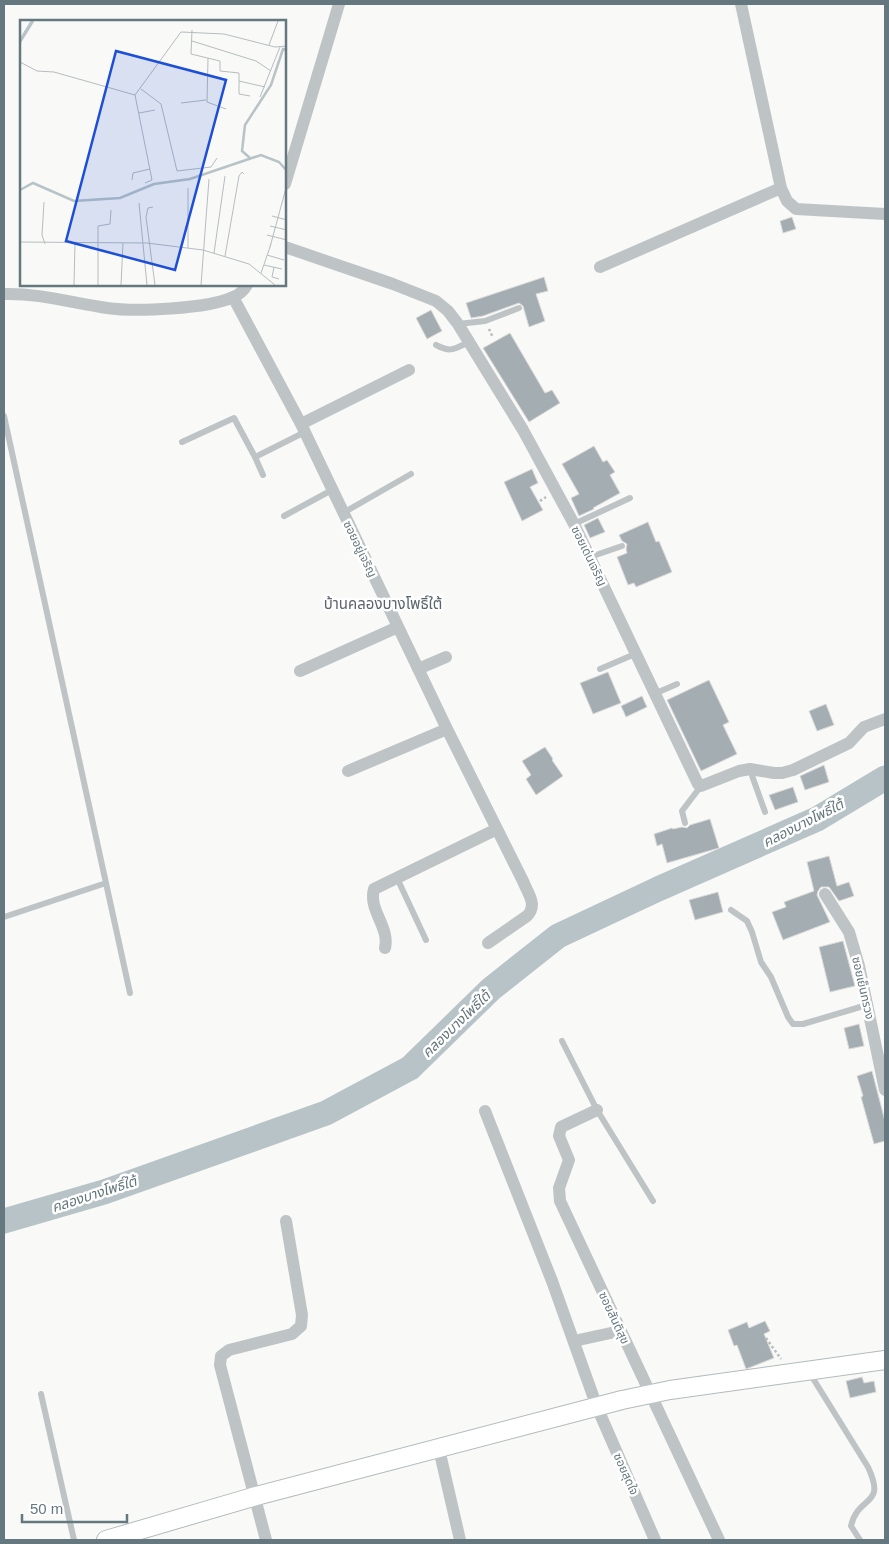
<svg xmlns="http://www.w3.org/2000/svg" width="889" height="1544" viewBox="0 0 889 1544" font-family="Arial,'Noto Sans Thai',sans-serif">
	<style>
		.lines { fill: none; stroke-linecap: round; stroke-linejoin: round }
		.river { stroke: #b7c3c6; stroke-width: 25 }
		.building { fill: #a4aeb2; stroke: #dbdbd9 }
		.secondary-casing { stroke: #b3babd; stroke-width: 20 }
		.path { stroke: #b9bdbf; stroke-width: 2.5; stroke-dasharray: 2.5 2.5; stroke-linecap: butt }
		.lane { stroke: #bec4c6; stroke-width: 6 }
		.street { stroke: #bec4c6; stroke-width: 12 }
		.secondary { stroke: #fff; stroke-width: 18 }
		.labels { text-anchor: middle; stroke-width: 5; stroke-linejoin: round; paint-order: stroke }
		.street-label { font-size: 12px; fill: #66787f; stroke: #fff }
		.water-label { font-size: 14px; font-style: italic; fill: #627679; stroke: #fff }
		.quarter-label { font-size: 15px; fill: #59656b; stroke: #fff }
		.inset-river { fill: none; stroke: #b7c3c6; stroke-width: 2.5 }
		.inset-road { fill: none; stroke: #b5bdc0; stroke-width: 1 }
		.view { fill: #1d4ed8; fill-opacity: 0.15; stroke: #1d4ed8; stroke-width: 2.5 }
		.inset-edge { fill: none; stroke: #66787f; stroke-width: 2.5 }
	</style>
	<rect width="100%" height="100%" fill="#f9f9f7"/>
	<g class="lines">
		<path class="river" d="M 4,1221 L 104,1192 L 326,1113 L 410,1068 L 491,989 L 558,936 L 658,889 L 817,819 L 885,778"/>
	</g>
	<path class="building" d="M 792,217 L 796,229 L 783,233 L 780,221 Z
		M 544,277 L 548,291 L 536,294 L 545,321 L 529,327 L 523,306 L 519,303 L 483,316 L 471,318 L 466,303 Z
		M 431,310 L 442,331 L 427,339 L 416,318 Z
		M 510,333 L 545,393 L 552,390 L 560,403 L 529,422 L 483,348 Z
		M 594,446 L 603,462 L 607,460 L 615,472 L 610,475 L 620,493 L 593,508 L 594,509 L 579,516 L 571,498 L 579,494 L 562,464 Z
		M 532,469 L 538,483 L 530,487 L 543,510 L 522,521 L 504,482 Z
		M 598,518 L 605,532 L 590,538 L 584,525 Z
		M 648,522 L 656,542 L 659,541 L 672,572 L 636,587 L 634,583 L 628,585 L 617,557 L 627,553 L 626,549 L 627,544 L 622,541 L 619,535 Z
		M 608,672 L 621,703 L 593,714 L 580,683 Z
		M 709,680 L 729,722 L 723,725 L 737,754 L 701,771 L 667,700 Z
		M 642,696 L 647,707 L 626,717 L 621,706 Z
		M 826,704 L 834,725 L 817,731 L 809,711 Z
		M 545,747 L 553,759 L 552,760 L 563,776 L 536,795 L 526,779 L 531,775 L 522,761 Z
		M 824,765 L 829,782 L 805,790 L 800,776 Z
		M 793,787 L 798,802 L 775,810 L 769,795 Z
		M 710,819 L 719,848 L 667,863 L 662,844 L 657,846 L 654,834 L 672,828 L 673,829 L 682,827 L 687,828 L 690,825 Z
		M 829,856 L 837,886 L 849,882 L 854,896 L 839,901 L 829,887 L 821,887 L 818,891 L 817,895 L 830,922 L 783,940 L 772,912 L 786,907 L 784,902 L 814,891 L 807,862 Z
		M 718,892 L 723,912 L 695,920 L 689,900 Z
		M 843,941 L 855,986 L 830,992 L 819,947 Z
		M 859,1024 L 864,1046 L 849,1049 L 844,1028 Z
		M 872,1071 L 885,1121 L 885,1141 L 874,1144 L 861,1097 L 863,1096 L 857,1076 Z
		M 765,1321 L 770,1331 L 764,1334 L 774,1358 L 746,1369 L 737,1345 L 734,1346 L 728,1330 L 747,1322 L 749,1328 Z
		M 862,1377 L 864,1383 L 874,1381 L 876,1392 L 850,1398 L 846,1381 Z"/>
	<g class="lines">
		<g class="secondary-casing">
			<path id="secondary" d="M 106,1540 L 256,1496 L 622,1400 L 670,1390 L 885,1360"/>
		</g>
		<path class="path" d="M 489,329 L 493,338
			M 540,501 L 546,497
			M 766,1338 L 781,1359"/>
		<path class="lane" d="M 458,324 L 485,321 L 519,308
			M 436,345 C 451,353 454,349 469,342
			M 4,416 L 130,993
			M 182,442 L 234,418 L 255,457 L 305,432
			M 255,457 L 263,475
			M 343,513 L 411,474
			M 284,516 L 332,490
			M 574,524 L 630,498
			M 590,557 L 622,546
			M 600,669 L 635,654
			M 654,694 L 677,684
			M 750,770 L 765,812
			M 685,823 L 682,811 L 701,786
			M 397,878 L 426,940
			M 731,910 L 747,921 L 752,932 L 761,962 L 771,977 L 788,1017 L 793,1024 L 803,1024 L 867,1005
			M 4,917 L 106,883
			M 562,1041 L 597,1110 L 653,1201
			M 809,1372 L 868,1467 C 887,1508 858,1494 851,1526 L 860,1540
			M 41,1394 L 74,1540"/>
		<path class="street" d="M 741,4 L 781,188 L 787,201 L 796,209 L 885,214
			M 285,184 L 339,4
			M 285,247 L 393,284 L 436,301 L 448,311 L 458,324 L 523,430 L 574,524 L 698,784 L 701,786 L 739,771 L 750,769 L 774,773 L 782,773 L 793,770 L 849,743 L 864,727 L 885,719
			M 600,267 L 781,188
			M 4,294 C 39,293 72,303 107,308 C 135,312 208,309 233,297 C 239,295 244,290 247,285
			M 233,297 L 301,424 L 447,729 L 523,881 C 528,894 538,905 527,916 L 488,943
			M 301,424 L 409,370
			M 418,669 L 446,657
			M 300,671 L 398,627
			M 348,771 L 447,729
			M 825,894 L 849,932 L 859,966 L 885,1090
			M 385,948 C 390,927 368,910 374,889 L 497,829
			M 597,1110 L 561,1127 L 559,1136 L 569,1160 L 559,1188 L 560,1201 L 719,1540
			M 485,1111 L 552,1281 L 597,1407 L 655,1540
			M 574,1341 L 620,1331
			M 439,1449 L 460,1540
			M 266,1540 L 220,1365 L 221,1356 L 229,1350 L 292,1334 L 301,1326 L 302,1315 L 286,1221"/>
		<use href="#secondary" class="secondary"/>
	</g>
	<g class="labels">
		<g class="street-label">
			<text transform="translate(360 549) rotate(64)" y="4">ซอยอยู่เจริญ</text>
			<text transform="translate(589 556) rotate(64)" y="4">ซอยเด่นเจริญ</text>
			<text transform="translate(863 988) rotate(77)" y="4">ซอยเย็นทรวง</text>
			<text transform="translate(614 1318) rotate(65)" y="4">ซอยสันติสุข</text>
			<text transform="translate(626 1474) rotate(66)" y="4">ซอยสุดใจ</text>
		</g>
		<g class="water-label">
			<text transform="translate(803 823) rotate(-27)" y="5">คลองบางโพธิ์ใต้</text>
			<text transform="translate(456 1024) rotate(-44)" y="5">คลองบางโพธิ์ใต้</text>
			<text transform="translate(94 1194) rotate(-18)" y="5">คลองบางโพธิ์ใต้</text>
		</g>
		<g class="quarter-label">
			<text x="383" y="609">บ้านคลองบางโพธิ์ใต้</text>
		</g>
	</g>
	<g transform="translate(20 20)">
		<rect width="266" height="266" fill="#f9f9f7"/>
		<path class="inset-river" d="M 0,22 L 13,1M 230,138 L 222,131 L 225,105 L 251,65 L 263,29 L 267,30M 0,170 L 13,163 L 54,181 L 100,178 L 134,164 L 170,159 L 241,135 L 259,142 L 267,151"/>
		<path class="inset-road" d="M 172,10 L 171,34 L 200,41 L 200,51 L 219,53 L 219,74 L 230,76M 0,19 L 11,1M 172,21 L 236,41 L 251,51M 249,25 L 258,1M 188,38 L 187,82 L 206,89M 0,42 L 17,51 L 34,52 L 115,75 L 161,12 L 204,14 L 255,27 L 267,26M 219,61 L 245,67M 121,69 L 141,84 L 157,151 L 191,147 L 197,138M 115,75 L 132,160 L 125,163M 240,77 L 260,27M 161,83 L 186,80M 119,93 L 135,90M 112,160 L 113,153 L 130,149M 24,182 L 22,215 L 25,224M 119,183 L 127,265M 133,187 L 128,188 L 126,197 L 135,265M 252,196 L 267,200M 250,206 L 267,210M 247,215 L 267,220M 0,222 L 127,223 L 183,230 L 229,244 L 255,265M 251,224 L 250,227 L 266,168M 168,228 L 168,168M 194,233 L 205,156M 247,235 L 264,240M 205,236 L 219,156 L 222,152 L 224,154M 244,245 L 262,249M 254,247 L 252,257 L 259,259M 241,253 L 250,227M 54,265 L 55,224M 78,265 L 78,206 L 90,204 L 91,190M 101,265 L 103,223M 181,265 L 189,159"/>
		<path class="view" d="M 96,31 L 206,60 L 155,250 L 46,221 Z"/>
		<rect width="266" height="266" class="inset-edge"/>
	</g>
	<rect width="889" height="1544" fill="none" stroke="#66787f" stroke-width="10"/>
	<path d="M22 1514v8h105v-8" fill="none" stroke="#66787f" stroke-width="2.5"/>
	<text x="30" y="1514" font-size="15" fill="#66787f" stroke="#ffffff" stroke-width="4" paint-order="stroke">50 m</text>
</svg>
